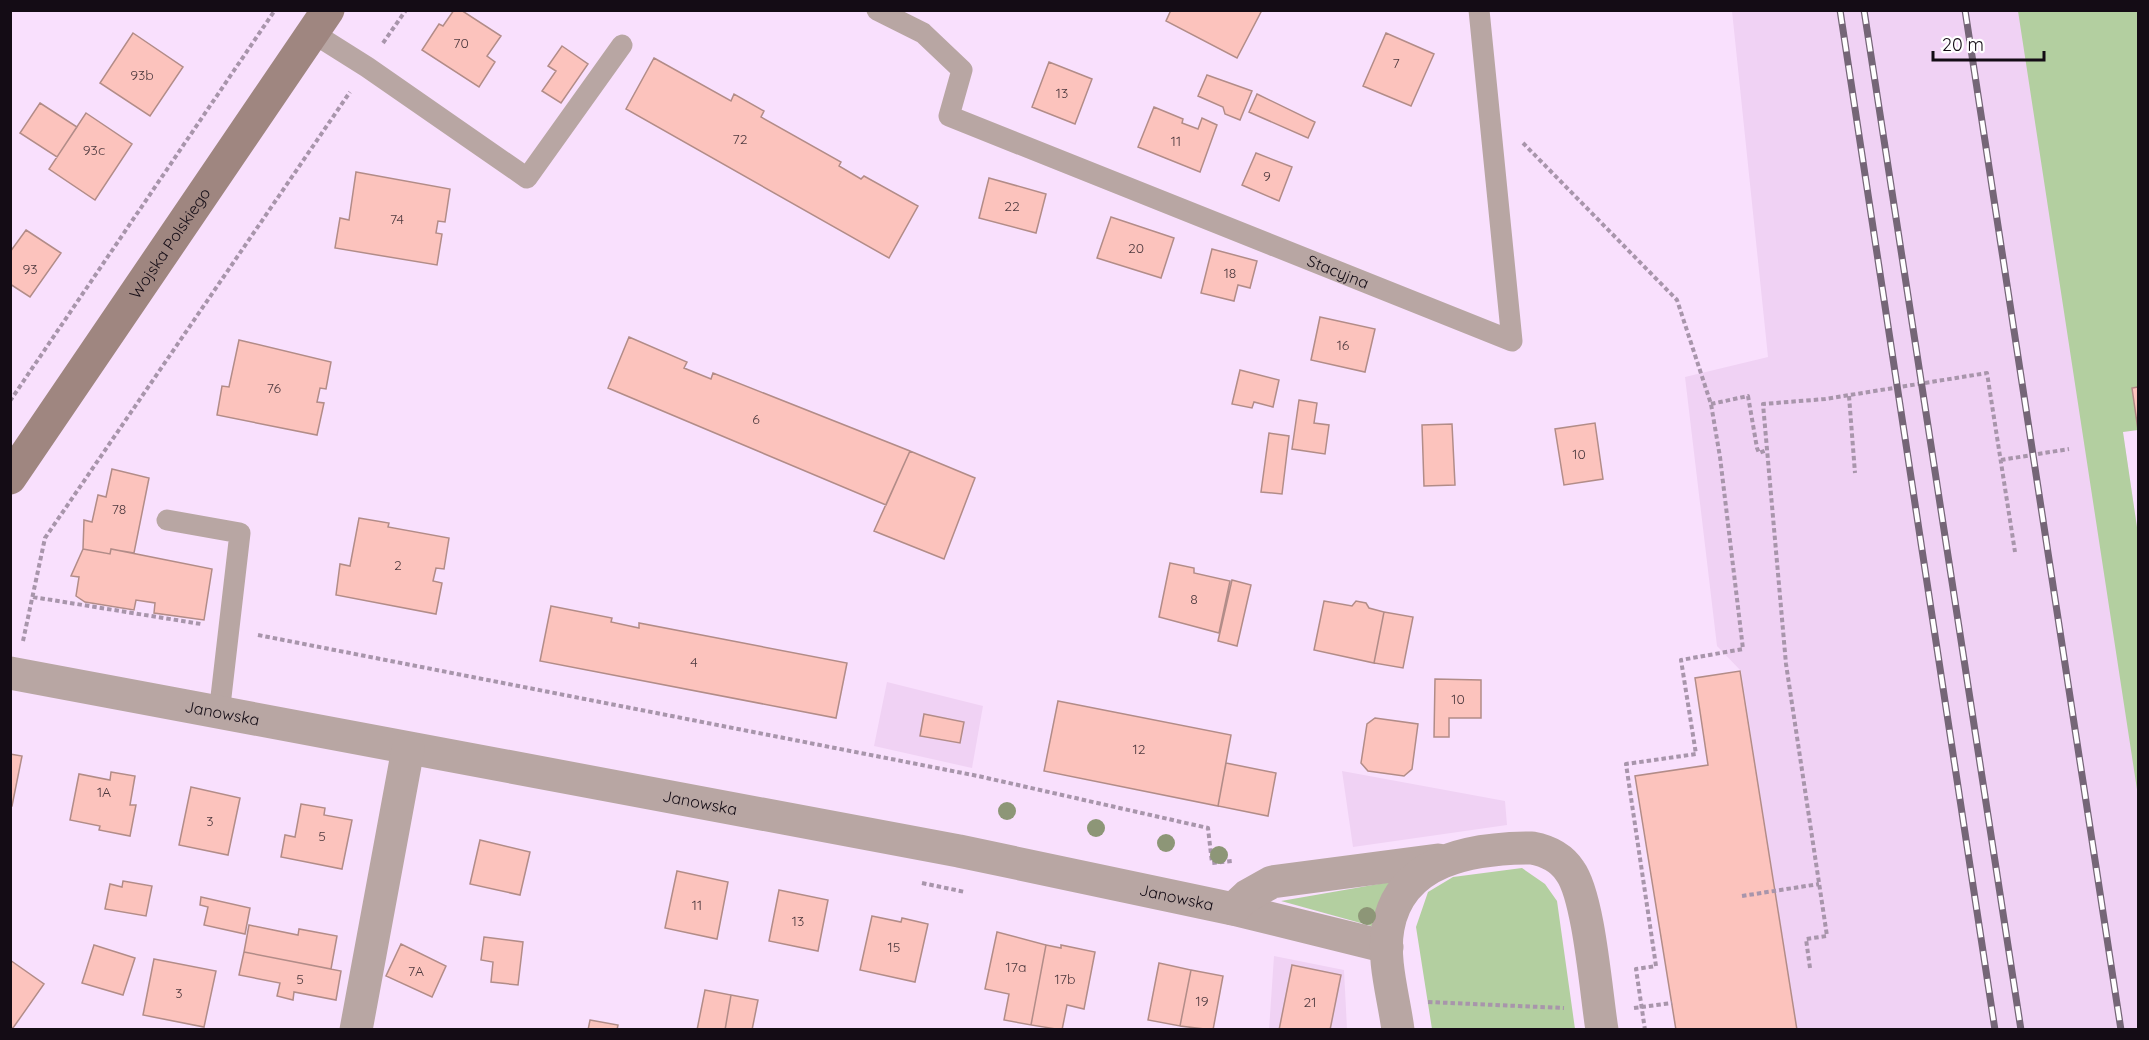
<svg xmlns="http://www.w3.org/2000/svg" width="2149" height="1040" viewBox="0 0 2149 1040" font-family="Quicksand,sans-serif">
	<style>
		.built { fill: #f0d2f4 }
		.green { fill: #b3cfa0 }
		.building { fill: #fcc3bd; stroke: #b28c88; stroke-width: 1.5 }
		.lines { fill: none; stroke-linecap: round; stroke-linejoin: round }
		.path { stroke: #a895ab; stroke-width: 4; stroke-dasharray: 4.5 3; stroke-linecap: butt }
		.service { stroke: #b8a6a3; stroke-width: 21 }
		.minor { stroke: #b8a6a3; stroke-width: 33 }
		.secondary { stroke: #9f8680; stroke-width: 33 }
		.rail-casing { stroke: #756677; stroke-width: 7 }
		.rail { stroke: #fff; stroke-width: 4.5; stroke-dasharray: 14; stroke-linecap: butt }
		.tree { fill: #8d9677 }
		.labels { text-anchor: middle; stroke-width: 6; stroke-linejoin: round; paint-order: stroke }
		.number-label { font-size: 14px; fill: #4e3a3f }
		.street-label { font-size: 16px; fill: #140c15; stroke: #fff }
	</style>
	<rect width="100%" height="100%" fill="#f9e0fd"/>
	<path class="built" d="M 1732,11 L 2138,11 L 2114,373 L 2138,534 L 2138,1029 L 1797,1029 L 1741,671 L 1717,646 L 1685,377 L 1768,357 Z
		M 887,682 L 983,706 L 972,768 L 874,746 Z
		M 1342,771 L 1505,801 L 1507,825 L 1353,847 Z
		M 1274,956 L 1344,970 L 1347,1029 L 1269,1030 Z"/>
	<path class="green" d="M 2018,11 L 2138,11 L 2138,387 L 2132,389 L 2138,430 L 2123,432 L 2138,534 L 2138,796 Z
		M 1522,868 L 1545,884 L 1557,901 L 1575,1029 L 1432,1029 L 1416,927 L 1428,892 L 1453,877 Z
		M 1390,882 L 1375,927 L 1281,901 Z"/>
	<path class="building" d="M 454,10 L 461,10 L 501,36 L 487,56 L 495,62 L 479,87 L 422,50 L 439,24 L 443,26 Z
		M 1171,10 L 1262,10 L 1237,58 L 1166,21 Z
		M 133,33 L 183,67 L 150,116 L 100,83 Z
		M 1386,33 L 1434,54 L 1411,106 L 1363,86 Z
		M 562,46 L 588,64 L 561,103 L 542,91 L 556,71 L 548,66 Z
		M 654,58 L 731,101 L 734,94 L 764,111 L 761,117 L 841,162 L 839,166 L 861,179 L 864,176 L 918,206 L 889,258 L 626,109 Z
		M 1049,62 L 1092,79 L 1075,124 L 1032,107 Z
		M 1207,75 L 1252,91 L 1240,120 L 1225,114 L 1223,107 L 1198,96 Z
		M 1257,94 L 1315,122 L 1308,138 L 1249,112 Z
		M 40,103 L 77,127 L 57,157 L 20,133 Z
		M 1154,107 L 1183,119 L 1182,123 L 1198,129 L 1202,118 L 1217,125 L 1200,172 L 1138,147 Z
		M 86,113 L 132,144 L 95,200 L 49,169 Z
		M 1256,153 L 1292,167 L 1279,201 L 1242,185 Z
		M 356,172 L 450,189 L 445,222 L 438,221 L 436,233 L 442,234 L 437,265 L 335,248 L 340,218 L 349,220 Z
		M 989,178 L 1046,194 L 1036,233 L 979,218 Z
		M 1111,217 L 1174,238 L 1161,278 L 1097,258 Z
		M 26,230 L 61,253 L 30,297 L 10,284 L 10,252 Z
		M 1212,249 L 1257,261 L 1250,288 L 1238,285 L 1234,301 L 1201,293 Z
		M 1320,317 L 1375,329 L 1365,372 L 1311,360 Z
		M 629,337 L 687,362 L 684,368 L 711,379 L 713,373 L 910,451 L 886,505 L 608,388 Z
		M 239,340 L 331,362 L 326,389 L 320,388 L 317,402 L 324,403 L 317,435 L 217,415 L 222,386 L 229,387 Z
		M 1240,370 L 1279,380 L 1273,407 L 1254,402 L 1252,408 L 1232,404 Z
		M 2138,387 L 2138,430 L 2132,388 Z
		M 1299,400 L 1317,403 L 1314,423 L 1329,425 L 1325,454 L 1292,449 Z
		M 1595,423 L 1603,479 L 1564,485 L 1555,429 Z
		M 1452,424 L 1455,485 L 1424,486 L 1422,425 Z
		M 1269,433 L 1289,436 L 1282,494 L 1261,492 Z
		M 910,451 L 975,478 L 944,559 L 874,531 Z
		M 112,469 L 149,478 L 134,553 L 111,549 L 110,554 L 83,549 L 84,520 L 92,522 L 98,495 L 106,497 Z
		M 359,518 L 389,523 L 388,527 L 449,538 L 444,569 L 436,568 L 433,581 L 442,583 L 436,614 L 336,595 L 340,564 L 350,566 Z
		M 83,549 L 110,554 L 111,549 L 212,569 L 204,620 L 154,613 L 155,603 L 136,600 L 134,610 L 85,602 L 76,596 L 79,577 L 71,576 Z
		M 1170,563 L 1194,568 L 1194,573 L 1230,581 L 1219,633 L 1159,617 Z
		M 1232,580 L 1251,585 L 1237,646 L 1218,641 Z
		M 1324,601 L 1352,606 L 1356,601 L 1366,603 L 1369,608 L 1384,612 L 1374,663 L 1314,650 Z
		M 551,606 L 612,618 L 611,622 L 639,628 L 639,623 L 847,663 L 836,718 L 540,661 Z
		M 1384,612 L 1413,617 L 1403,668 L 1374,663 Z
		M 1740,671 L 1797,1030 L 1676,1030 L 1635,776 L 1708,765 L 1695,678 Z
		M 1435,679 L 1481,680 L 1481,718 L 1449,718 L 1449,737 L 1434,737 Z
		M 1058,701 L 1231,735 L 1218,806 L 1044,771 Z
		M 924,714 L 964,722 L 960,743 L 920,736 Z
		M 1375,718 L 1418,724 L 1412,769 L 1404,776 L 1368,771 L 1361,763 L 1367,724 Z
		M 10,754 L 22,756 L 12,806 L 10,806 Z
		M 1226,763 L 1276,773 L 1268,816 L 1218,806 Z
		M 111,772 L 135,776 L 130,805 L 136,805 L 130,836 L 99,830 L 100,826 L 70,820 L 79,774 L 110,780 Z
		M 191,787 L 240,798 L 228,855 L 179,845 Z
		M 301,804 L 325,808 L 324,815 L 352,820 L 342,869 L 281,857 L 285,835 L 295,837 Z
		M 480,840 L 530,852 L 520,895 L 470,884 Z
		M 677,871 L 728,882 L 717,939 L 665,928 Z
		M 123,881 L 152,886 L 146,916 L 105,909 L 110,884 L 122,887 Z
		M 779,890 L 828,900 L 818,951 L 769,941 Z
		M 201,897 L 250,908 L 245,934 L 204,925 L 208,907 L 200,905 Z
		M 872,916 L 901,922 L 902,918 L 928,924 L 915,982 L 860,970 Z
		M 249,925 L 298,935 L 299,929 L 337,936 L 331,969 L 244,952 Z
		M 997,932 L 1046,945 L 1031,1025 L 1004,1020 L 1009,994 L 985,989 Z
		M 484,937 L 523,942 L 518,985 L 491,982 L 493,962 L 481,960 Z
		M 401,944 L 446,966 L 432,997 L 386,976 Z
		M 94,945 L 135,958 L 123,995 L 82,983 Z
		M 1046,945 L 1061,948 L 1061,945 L 1095,952 L 1084,1009 L 1067,1005 L 1062,1030 L 1031,1025 Z
		M 244,952 L 341,971 L 336,1000 L 294,992 L 293,1000 L 277,996 L 280,983 L 239,975 Z
		M 154,959 L 216,971 L 204,1027 L 143,1015 Z
		M 10,960 L 44,984 L 13,1028 L 10,1026 Z
		M 1159,963 L 1191,970 L 1180,1026 L 1148,1020 Z
		M 1292,965 L 1341,975 L 1330,1030 L 1279,1030 Z
		M 1191,970 L 1223,976 L 1213,1030 L 1180,1026 Z
		M 705,990 L 731,995 L 725,1030 L 697,1030 Z
		M 731,995 L 758,1000 L 752,1030 L 725,1030 Z
		M 590,1020 L 618,1025 L 617,1030 L 588,1030 Z"/>
	<g class="lines">
		<path class="path" d="M 383,43 L 406,10
			M 1523,143 L 1677,300 L 1711,404 L 1720,457 L 1743,649 L 1681,660 L 1696,754 L 1626,764 L 1656,966 L 1636,969 L 1645,1030
			M 1849,396 L 1855,473
			M 10,401 L 275,10
			M 1711,404 L 1748,396 L 1757,448 L 1759,453 L 1767,450
			M 2001,460 L 2069,449
			M 33,597 L 201,624
			M 258,635 L 978,776 L 1208,828 L 1212,863 L 1232,861
			M 23,641 L 45,538 L 350,92
			M 922,883 L 965,892
			M 1742,896 L 1819,884
			M 1810,968 L 1806,939 L 1827,936 L 1786,664 L 1763,404 L 1825,399 L 1987,373 L 2015,552
			M 1428,1002 L 1564,1008
			M 1634,1008 L 1672,1003"/>
		<g class="service">
			<path id="s1" d="M 877,10 L 923,33 L 962,70 L 949,116 L 1512,341 L 1479,10"/>
			<path d="M 313,33 L 367,67 L 527,178 L 622,45"/>
			<path d="M 167,520 L 240,533 L 219,714"/>
		</g>
		<g class="minor">
			<path id="s2" d="M 10,673 L 959,851 L 1233,909 L 1387,947"/>
			<path d="M 1233,909 L 1247,896 L 1272,882 L 1438,860"/>
			<path d="M 356,1030 L 408,749"/>
			<path d="M 1398,1030 C 1394,998 1382,960 1388,928 C 1400,859 1473,848 1532,848 C 1548,851 1561,857 1570,871 C 1589,897 1596,993 1602,1030"/>
		</g>
		<path class="secondary" id="s3" d="M 10,478 L 328,10"/>
		<g class="rail-casing">
			<path id="rail" d="M 1840,10 L 1995,1030
				M 1864,10 L 2021,1030
				M 1965,10 L 2121,1030"/>
		</g>
		<use href="#rail" class="rail"/>
	</g>
	<g class="tree">
		<circle cx="1007" cy="811" r="9"/>
		<circle cx="1096" cy="828" r="9"/>
		<circle cx="1166" cy="843" r="9"/>
		<circle cx="1219" cy="855" r="9"/>
		<circle cx="1367" cy="916" r="9"/>
	</g>
	<g class="labels">
		<g class="number-label">
			<text x="461" y="48">70</text>
			<text x="1396" y="68">7</text>
			<text x="142" y="80">93b</text>
			<text x="1062" y="98">13</text>
			<text x="740" y="144">72</text>
			<text x="1176" y="146">11</text>
			<text x="94" y="155">93c</text>
			<text x="1267" y="181">9</text>
			<text x="1012" y="211">22</text>
			<text x="397" y="224">74</text>
			<text x="1136" y="253">20</text>
			<text x="30" y="274">93</text>
			<text x="1230" y="278">18</text>
			<text x="1343" y="350">16</text>
			<text x="274" y="393">76</text>
			<text x="756" y="424">6</text>
			<text x="1579" y="459">10</text>
			<text x="119" y="514">78</text>
			<text x="398" y="570">2</text>
			<text x="1194" y="604">8</text>
			<text x="694" y="667">4</text>
			<text x="1458" y="704">10</text>
			<text x="1139" y="754">12</text>
			<text x="104" y="797">1A</text>
			<text x="210" y="826">3</text>
			<text x="322" y="841">5</text>
			<text x="697" y="910">11</text>
			<text x="798" y="926">13</text>
			<text x="894" y="952">15</text>
			<text x="1016" y="972">17a</text>
			<text x="416" y="976">7A</text>
			<text x="300" y="984">5</text>
			<text x="1065" y="984">17b</text>
			<text x="179" y="998">3</text>
			<text x="1202" y="1006">19</text>
			<text x="1310" y="1007">21</text>
		</g>
		<g class="street-label">
			<text dy="6" stroke="none"><textPath href="#s3" startOffset="284">Wojska Polskiego</textPath></text>
			<text dy="6" stroke="none"><textPath href="#s1" startOffset="572">Stacyjna</textPath></text>
			<text dy="6" stroke="none"><textPath href="#s2" startOffset="216">Janowska</textPath></text>
			<text dy="6" stroke="none"><textPath href="#s2" startOffset="702">Janowska</textPath></text>
			<text dy="6" stroke="none"><textPath href="#s2" startOffset="1188">Janowska</textPath></text>
		</g>
	</g>
	<rect width="2149" height="1040" fill="none" stroke="#140c15" stroke-width="24"/>
	<path d="M1933 51v9h111v-9" fill="none" stroke="#140c15" stroke-width="3"/>
	<text x="1942" y="51" font-size="18" fill="#140c15" stroke="#ffffff" stroke-width="4.5" paint-order="stroke">20 m</text>
</svg>
